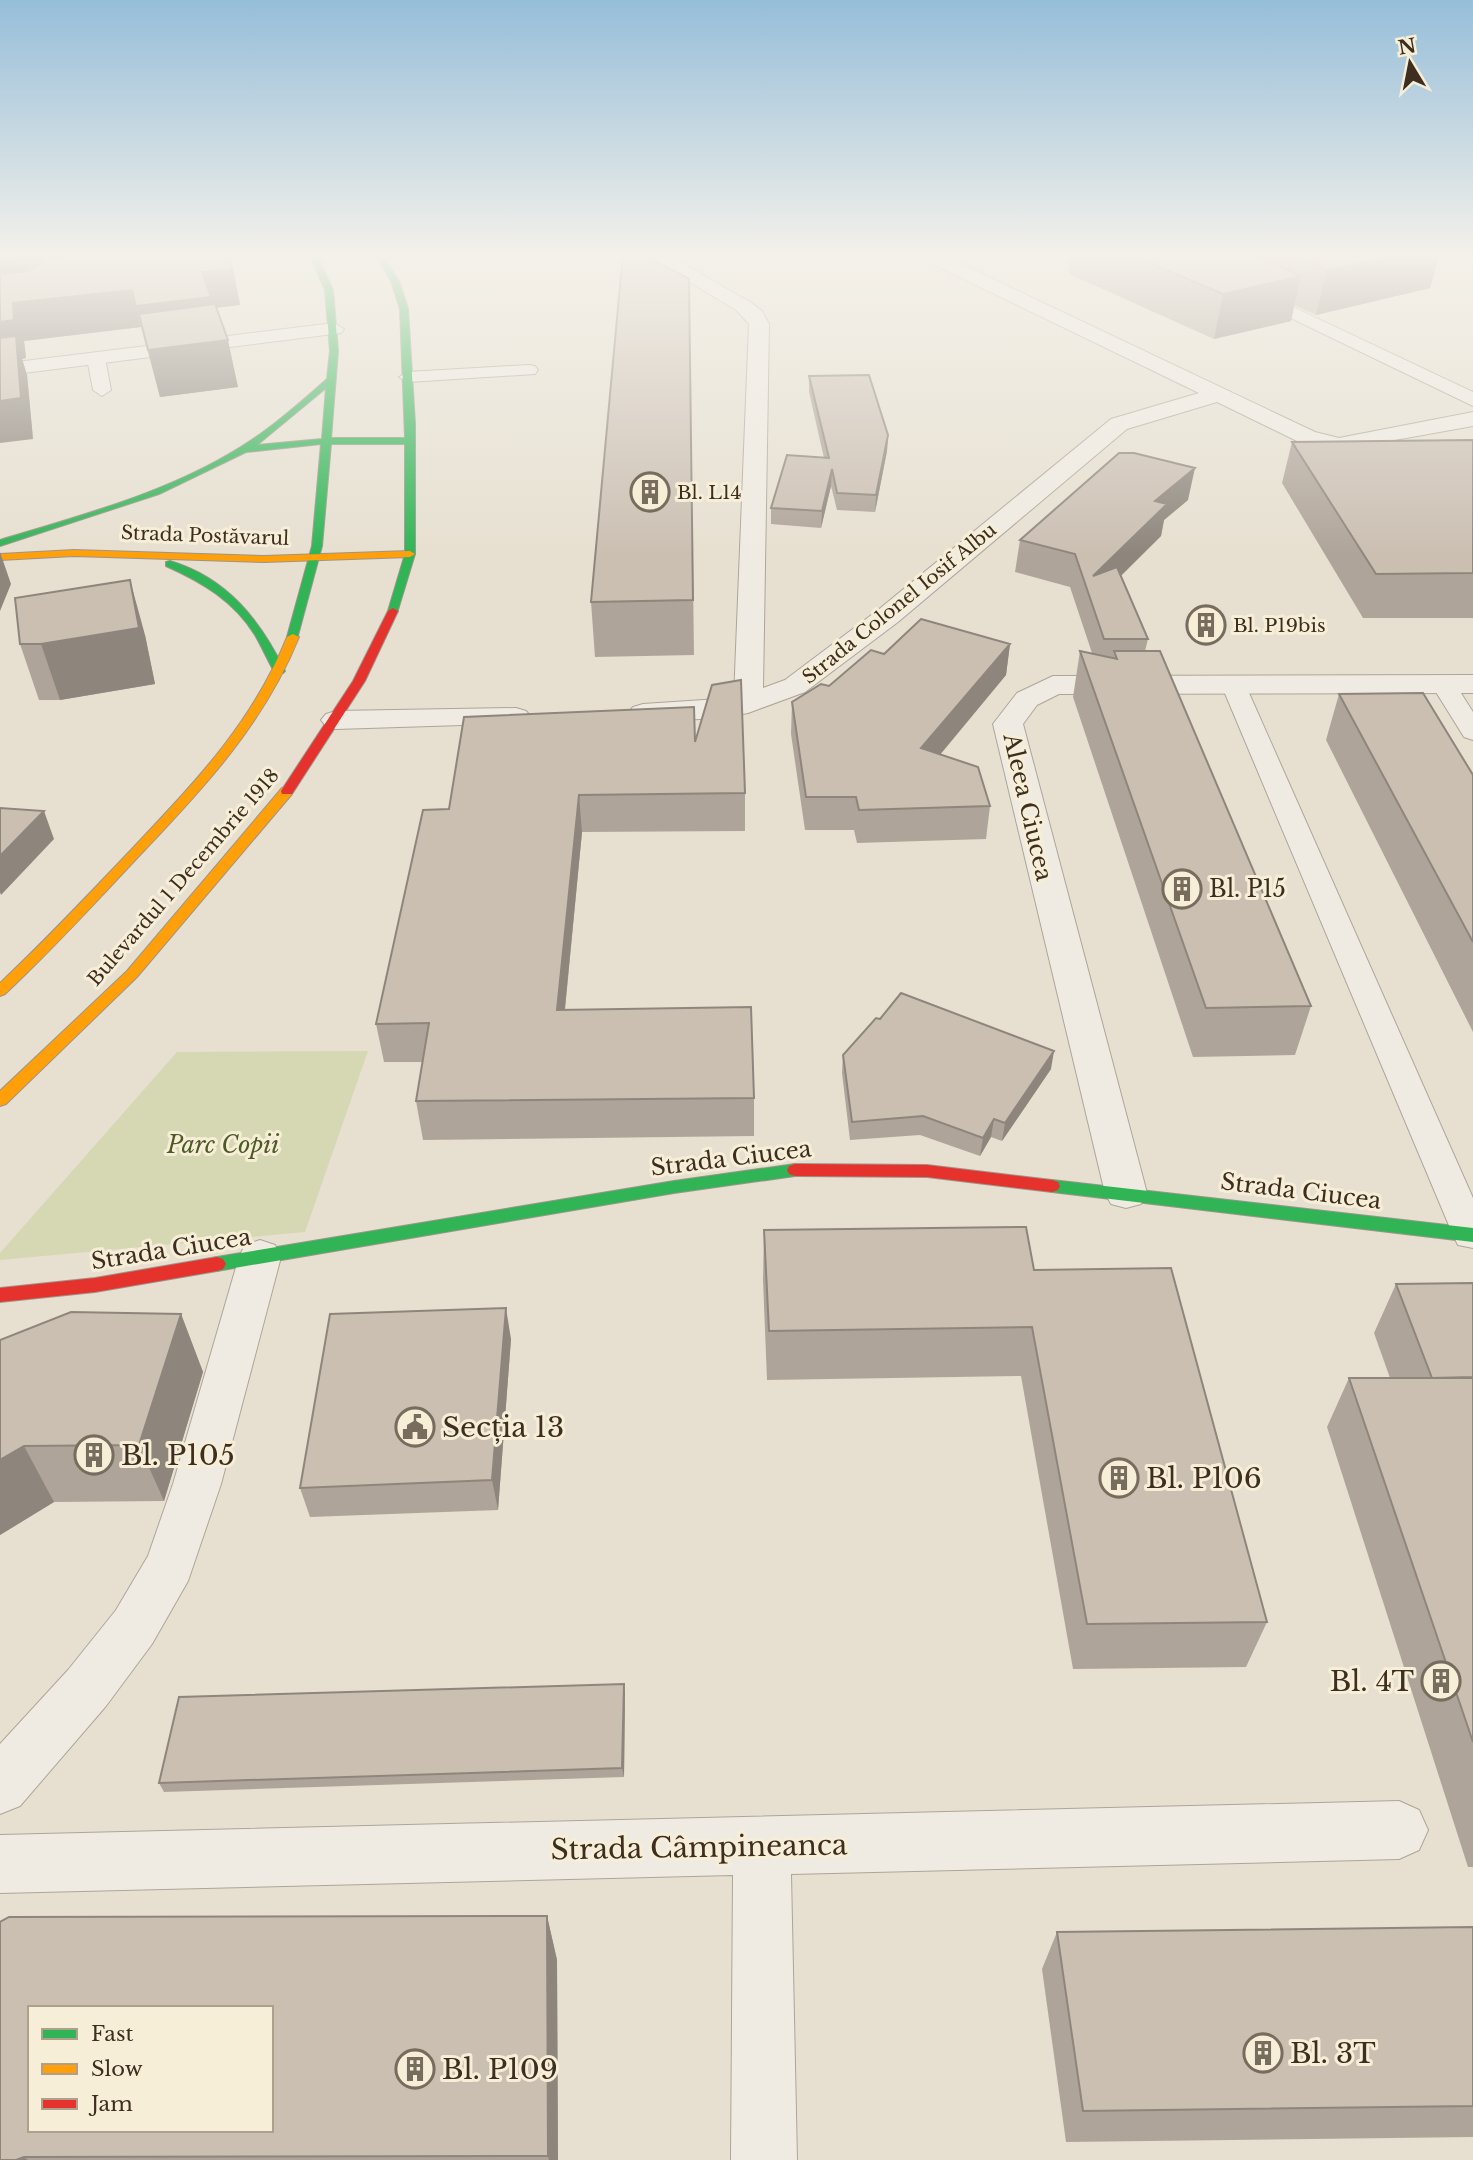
<svg xmlns="http://www.w3.org/2000/svg" width="1473" height="2160" viewBox="0 0 1473 2160" font-family="'Libre Baskerville',serif">
	<style>
		.green { fill: #d6d7b3 }
		.lines { fill: none; stroke-linecap: round; stroke-linejoin: round }
		.lane-casing { stroke: #ada599; stroke-width: 2 }
		.street-casing { stroke: #ada599; stroke-width: 2 }
		.fast-casing { stroke: #9c958a; stroke-width: 2 }
		.slow-casing { stroke: #9c958a; stroke-width: 2 }
		.jam-casing { stroke: #9c958a; stroke-width: 2 }
		.lane { fill: #efebe3; fill-rule: evenodd }
		.street { fill: #efebe3; fill-rule: evenodd }
		.fast { fill: #30b455; fill-rule: evenodd }
		.slow { fill: #ff9f0a; fill-rule: evenodd }
		.jam { fill: #e5322d; fill-rule: evenodd }
		.wall { fill: #afa499 }
		.shaded-wall { fill: #8e867d }
		.building { fill: #cbbfb2; stroke: #8e867d; stroke-width: 2; fill-rule: evenodd }
		.labels { text-anchor: middle; stroke-width: 6; stroke-linejoin: round; paint-order: stroke }
		.far-poi-label { font-size: 19px; fill: #3d2e20; stroke: #f7eed8; text-anchor: start }
		.far-street-label { font-size: 19px; fill: #3d2e20; stroke: #f7eed8 }
		.street-label { font-size: 23px; fill: #3d2e20; stroke: #f7eed8 }
		.poi-label { font-size: 23px; fill: #3d2e20; stroke: #f7eed8; text-anchor: start }
		.park-label { font-size: 23px; font-style: italic; fill: #4d5a26; stroke: #f7eed8 }
		.near-poi-label { font-size: 28px; fill: #3d2e20; stroke: #f7eed8; text-anchor: start }
		.near-street-label { font-size: 28px; fill: #3d2e20; stroke: #f7eed8 }
	</style>
	<rect width="100%" height="100%" fill="#e7e0d1"/>
	<path class="green" d="M 368,1051 L 305,1232 L 0,1260 L 0,1253 L 177,1052 Z"/>
	<g class="lines">
		<g class="lane-casing">
			<path id="lane" d="M 96,353 L 105,358 L 111,390 L 102,396 L 93,390 L 87,358 Z
				M 529,365 L 535,366 L 538,370 L 535,374 L 408,382 L 399,377 L 408,372 Z
				M 1233,677 L 1242,679 L 1245,684 L 1473,1198 L 1473,1248 L 1458,1245 L 1453,1235 L 1221,684 L 1224,679 Z
				M 1443,677 L 1452,679 L 1473,712 L 1473,740 L 1464,737 L 1431,684 L 1434,679 Z"/>
		</g>
		<g class="street-casing">
			<path id="street" d="M 642,253 L 664,253 L 750,302 L 762,311 L 769,324 L 763,688 L 785,680 L 878,610 L 1111,419 L 1199,393 L 918,257 L 915,253 L 938,253 L 1315,432 L 1339,438 L 1473,412 L 1473,426 L 1367,445 L 1399,453 L 1473,452 L 1473,466 L 1391,465 L 1299,442 L 1217,402 L 1127,429 L 898,622 L 805,692 L 748,713 L 719,718 L 643,722 L 633,719 L 628,713 L 633,707 L 643,704 L 734,698 L 749,324 L 736,310 Z
				M 1156,253 L 1179,253 L 1473,392 L 1473,406 Z
				M 334,323 L 344,329 L 341,333 L 0,376 L 0,364 Z
				M 1473,675 L 1473,693 L 1059,694 L 1037,705 L 1023,724 L 1147,1193 L 1141,1204 L 1126,1208 L 1111,1204 L 1105,1193 L 993,724 L 1017,693 L 1053,676 Z
				M 516,708 L 526,711 L 531,717 L 526,723 L 336,729 L 326,726 L 321,720 L 326,714 L 336,711 Z
				M 260,1240 L 275,1245 L 281,1257 L 221,1484 L 188,1581 L 152,1644 L 106,1706 L 20,1806 L 0,1814 L 0,1744 L 68,1670 L 116,1610 L 148,1556 L 173,1484 L 239,1257 L 245,1245 Z
				M 1399,1801 L 1419,1810 L 1428,1830 L 1419,1850 L 1399,1859 L 791,1874 L 797,2160 L 731,2160 L 733,1875 L 0,1893 L 0,1835 Z"/>
		</g>
		<g class="fast-casing">
			<path id="fast" d="M 309,253 L 316,253 L 333,290 L 338,351 L 331,438 L 405,438 L 400,309 L 391,281 L 375,253 L 381,253 L 399,281 L 408,309 L 415,424 L 415,554 L 397,613 L 388,611 L 405,554 L 405,444 L 331,444 L 322,546 L 297,639 L 287,637 L 312,546 L 321,444 L 246,452 L 159,494 L 0,546 L 0,540 C 86,514 178,490 253,439 C 279,422 303,400 327,379 L 330,351 L 325,290 ZM 326,388 L 322,439 L 257,445 Z
				M 170,561 C 227,578 260,620 285,671 L 283,673 L 275,673 C 268,661 262,647 255,635 C 234,601 202,582 166,566 L 166,562 Z
				M 795,1164 L 801,1166 L 803,1170 L 801,1174 L 795,1176 L 674,1193 L 217,1271 L 211,1269 L 208,1264 L 211,1259 L 217,1257 L 674,1181 Z
				M 1052,1180 L 1473,1228 L 1473,1242 L 1052,1192 L 1046,1190 L 1044,1186 L 1046,1182 Z"/>
		</g>
		<g class="slow-casing">
			<path id="slow" d="M 74,550 L 264,556 L 410,551 L 415,554 L 410,557 L 264,562 L 74,556 L 0,560 L 0,554 Z
				M 293,634 L 299,637 C 264,724 203,789 139,856 C 95,903 52,950 5,994 L 0,996 L 0,983 C 46,940 88,895 131,850 C 194,783 252,724 287,637 Z
				M 287,787 L 292,788 L 292,794 L 137,977 L 6,1104 L 0,1106 L 0,1091 L 127,971 L 282,788 Z"/>
		</g>
		<g class="jam-casing">
			<path id="jam" d="M 393,608 L 398,611 L 365,681 L 292,794 L 282,794 L 281,791 L 353,681 L 388,611 Z
				M 795,1164 L 927,1165 L 1052,1180 L 1058,1182 L 1060,1186 L 1058,1190 L 1052,1192 L 927,1177 L 795,1176 L 789,1174 L 787,1170 L 789,1166 Z
				M 217,1257 L 223,1259 L 226,1264 L 223,1269 L 217,1271 L 95,1292 L 0,1302 L 0,1288 L 95,1278 Z"/>
		</g>
		<use href="#lane" class="lane"/>
		<use href="#street" class="street"/>
		<use href="#fast" class="fast"/>
		<use href="#slow" class="slow"/>
		<use href="#jam" class="jam"/>
	</g>
	<path class="wall" d="M 0,253 L 233,269 L 240,305 L 216,308 L 238,387 L 160,397 L 141,327 L 24,341 L 26,358 L 22,359 L 27,375 L 33,439 Z
		M 1071,253 L 1440,253 L 1430,288 L 1316,315 L 1294,305 L 1291,321 L 1214,339 L 1069,274 Z
		M 689,279 L 694,655 L 595,657 L 591,602 Z
		M 809,376 L 888,435 L 887,451 L 875,512 L 837,510 L 831,486 L 821,528 L 771,524 L 771,508 L 824,458 L 809,392 Z
		M 1473,440 L 1473,618 L 1363,618 L 1282,483 L 1292,442 Z
		M 1188,500 L 1164,520 L 1161,536 L 1121,576 L 1148,639 L 1145,651 L 1311,1006 L 1295,1055 L 1193,1057 L 1073,697 L 1080,651 L 1092,653 L 1070,587 L 1015,572 L 1020,540 Z
		M 145,635 L 155,684 L 60,700 L 39,700 L 20,644 Z
		M 1010,644 L 1006,675 L 940,755 L 990,806 L 986,839 L 857,843 L 854,830 L 805,830 L 791,734 L 792,702 L 829,686 L 884,654 Z
		M 1339,694 L 1473,775 L 1473,1032 L 1326,740 Z
		M 695,741 L 745,793 L 745,831 L 582,832 L 565,1010 L 754,1098 L 754,1136 L 423,1140 L 416,1101 L 423,1062 L 384,1062 L 376,1024 L 449,809 Z
		M 843,1055 L 1051,1069 L 1002,1141 L 991,1137 L 980,1156 L 920,1135 L 850,1140 L 842,1073 Z
		M 764,1230 L 1034,1270 L 1267,1622 L 1246,1667 L 1073,1669 L 1021,1376 L 767,1380 L 763,1280 Z
		M 1473,1283 L 1473,1867 L 1468,1867 L 1327,1427 L 1349,1378 L 1390,1378 L 1374,1333 L 1396,1284 Z
		M 181,1314 L 203,1372 L 164,1501 L 54,1502 L 0,1535 L 0,1340 Z
		M 511,1339 L 498,1510 L 310,1517 L 300,1488 Z
		M 624,1684 L 625,1694 L 624,1777 L 164,1792 L 159,1783 Z
		M 547,1916 L 557,1960 L 558,2160 L 0,2160 Z
		M 1473,1927 L 1473,2137 L 1066,2142 L 1042,1969 L 1057,1932 Z"/>
	<path class="shaded-wall" d="M 28,253 L 191,253 L 0,298 L 0,260 Z
		M 1407,253 L 1440,253 L 1430,288 L 1316,315 L 1327,270 Z
		M 233,269 L 240,305 L 213,308 L 139,314 L 146,343 L 136,306 L 202,272 Z
		M 1301,276 L 1291,321 L 1214,339 L 1223,294 Z
		M 132,290 L 141,327 L 24,341 L 26,358 L 22,359 L 27,375 L 33,439 L 0,443 L 0,322 L 13,303 Z
		M 228,340 L 238,387 L 160,397 L 148,350 Z
		M 888,435 L 887,451 L 875,512 L 876,495 Z
		M 1195,468 L 1188,500 L 1164,520 L 1161,536 L 1092,604 L 1093,576 L 1155,501 Z
		M 832,469 L 831,486 L 821,528 L 822,511 Z
		M 0,552 L 11,584 L 0,611 Z
		M 130,580 L 145,635 L 155,684 L 60,700 L 41,644 Z
		M 1010,644 L 1006,675 L 918,781 L 921,748 Z
		M 579,795 L 582,832 L 561,1048 L 557,1010 Z
		M 44,811 L 54,839 L 1,895 L 0,892 L 0,856 Z
		M 1054,1051 L 1051,1069 L 1002,1141 L 1005,1123 Z
		M 994,1119 L 991,1137 L 980,1156 L 983,1138 Z
		M 506,1308 L 511,1339 L 498,1510 L 492,1480 Z
		M 181,1314 L 203,1372 L 164,1501 L 139,1445 Z
		M 24,1446 L 54,1502 L 0,1535 L 0,1460 Z
		M 624,1684 L 625,1694 L 624,1777 L 622,1768 Z
		M 547,1916 L 557,1960 L 558,2160 L 549,2160 L 548,2156 Z
		M 24,2157 L 28,2160 L 16,2160 Z"/>
	<path class="building" d="M 0,253 L 28,253 L 18,258 L 0,260 Z
		M 100,253 L 225,253 L 233,269 L 202,272 L 211,297 L 136,306 L 132,290 L 13,303 L 14,320 L 0,322 L 0,274 L 29,271 L 48,258 Z
		M 623,253 L 641,253 L 689,279 L 693,600 L 591,602 Z
		M 1126,253 L 1249,253 L 1301,276 L 1223,294 Z
		M 1287,253 L 1407,253 L 1327,270 Z
		M 215,304 L 228,340 L 148,350 L 139,314 Z
		M 16,336 L 21,398 L 0,401 L 0,338 Z
		M 869,375 L 888,435 L 876,495 L 837,493 L 832,469 L 822,511 L 771,508 L 787,455 L 829,458 L 809,376 Z
		M 1473,440 L 1473,573 L 1376,574 L 1292,442 Z
		M 1119,453 L 1134,453 L 1195,468 L 1155,501 L 1167,504 L 1093,576 L 1117,567 L 1148,639 L 1104,639 L 1075,554 L 1020,540 Z
		M 130,580 L 139,628 L 41,644 L 20,644 L 15,598 Z
		M 921,619 L 1010,644 L 921,748 L 978,767 L 990,806 L 859,810 L 856,797 L 806,797 L 792,702 L 821,684 L 829,686 L 871,650 L 884,654 Z
		M 1080,651 L 1117,659 L 1114,651 L 1160,651 L 1311,1006 L 1206,1008 Z
		M 741,680 L 745,793 L 579,795 L 557,1010 L 751,1007 L 754,1098 L 416,1101 L 429,1023 L 376,1024 L 423,810 L 449,809 L 464,717 L 694,707 L 695,742 L 712,685 Z
		M 1423,693 L 1473,775 L 1473,942 L 1339,694 Z
		M 0,808 L 44,811 L 0,856 Z
		M 901,993 L 1054,1051 L 1005,1123 L 994,1119 L 983,1138 L 923,1116 L 852,1122 L 843,1055 L 876,1018 L 880,1019 Z
		M 1026,1227 L 1034,1270 L 1171,1268 L 1267,1622 L 1087,1624 L 1032,1327 L 769,1331 L 764,1230 Z
		M 1473,1283 L 1473,1377 L 1432,1378 L 1396,1284 Z
		M 506,1308 L 492,1480 L 300,1488 L 330,1314 Z
		M 71,1312 L 181,1314 L 139,1445 L 24,1446 L 0,1460 L 0,1340 Z
		M 1349,1378 L 1473,1378 L 1473,1742 Z
		M 624,1684 L 622,1768 L 159,1783 L 179,1697 Z
		M 547,1916 L 548,2156 L 24,2157 L 16,2160 L 0,2160 L 0,1922 L 9,1917 ZM 30,2008 L 271,2008 L 271,2130 L 30,2130 Z
		M 1473,1927 L 1473,2106 L 1083,2111 L 1057,1932 Z"/>
	<linearGradient id="sky" x2="0" y2="1"><stop stop-color="#96bed9"/><stop offset="0.46" stop-color="#f4f1ea"/><stop offset="1" stop-color="#f4f1ea" stop-opacity="0"/></linearGradient>
	<rect width="1473" height="555" fill="url(#sky)"/>
	<defs>
		<g id="building-ring" transform="scale(2.0125)"><circle r="9.5" fill="#f7eed8" stroke="#786c5e" stroke-width="1.5"/><path d="M-4-6H4V6H1V3H-1V6H-4ZM-2.5-4.3h1.7v1.8h-1.7ZM.8-4.3h1.7v1.8H.8ZM-2.5-1h1.7V.8h-1.7ZM.8-1h1.7V.8H.8Z" fill="#786c5e"/></g>
		<g id="civic-ring" transform="scale(2.0125)"><circle r="9.5" fill="#f7eed8" stroke="#786c5e" stroke-width="1.5"/><path d="M-.6-6.5H3V-4.5H.6V-3L4-1V1h2V6H-6V1h2V-1L-.6-3ZM-1.2 2.5V6h2.4V2.5Z" fill="#786c5e"/></g>
	</defs>
	<g fill-rule="evenodd">
		<use href="#building-ring" x="650" y="492"/>
		<use href="#building-ring" x="1206" y="625"/>
		<use href="#building-ring" x="1182" y="889"/>
		<use href="#civic-ring" x="415" y="1427"/>
		<use href="#building-ring" x="94" y="1455"/>
		<use href="#building-ring" x="1119" y="1478"/>
		<use href="#building-ring" x="1441" y="1681"/>
		<use href="#building-ring" x="1263" y="2053"/>
		<use href="#building-ring" x="415" y="2069"/>
	</g>
	<g class="labels">
		<g class="far-poi-label">
			<text x="677" y="499">Bl. L14</text>
			<text x="1233" y="632">Bl. P19bis</text>
		</g>
		<g class="far-street-label">
			<text transform="translate(205 535) rotate(2)" y="7">Strada Postăvarul</text>
			<text transform="translate(899 603) rotate(-39)" y="7">Strada Colonel Iosif Albu</text>
			<text transform="translate(183 877) rotate(-49)" y="7">Bulevardul 1 Decembrie 1918</text>
		</g>
		<g class="street-label">
			<text transform="translate(1028 807) rotate(77)" y="8">Aleea Ciucea</text>
			<text transform="translate(731 1158) rotate(-7)" y="8">Strada Ciucea</text>
			<text transform="translate(1301 1191) rotate(7)" y="8">Strada Ciucea</text>
			<text transform="translate(171 1249) rotate(-9)" y="8">Strada Ciucea</text>
		</g>
		<g class="poi-label">
			<text x="1209" y="897">Bl. P15</text>
		</g>
		<g class="park-label">
			<text x="223" y="1153">Parc Copii</text>
		</g>
		<g class="near-poi-label">
			<text x="442" y="1437">Secția 13</text>
			<text x="121" y="1465">Bl. P105</text>
			<text x="1146" y="1488">Bl. P106</text>
			<text x="1414" y="1691" text-anchor="end">Bl. 4T</text>
			<text x="1290" y="2063">Bl. 3T</text>
			<text x="442" y="2079">Bl. P109</text>
		</g>
		<g class="near-street-label">
			<text transform="translate(699 1847) rotate(-1)" y="10">Strada Câmpineanca</text>
		</g>
	</g>
	<rect x="28" y="2006" width="245" height="126" fill="#f7eed8" stroke="#ada18e" stroke-width="2"/>
	<rect x="42" y="2029" width="35" height="10" fill="#30b455" stroke="#ada18e" stroke-width="2"/>
	<text x="91" y="2041" font-size="21" fill="#3d2e20">Fast</text>
	<rect x="42" y="2064" width="35" height="10" fill="#ff9f0a" stroke="#ada18e" stroke-width="2"/>
	<text x="91" y="2076" font-size="21" fill="#3d2e20">Slow</text>
	<rect x="42" y="2099" width="35" height="10" fill="#e5322d" stroke="#ada18e" stroke-width="2"/>
	<text x="91" y="2111" font-size="21" fill="#3d2e20">Jam</text>
	<g transform="translate(1410 63) rotate(350)" stroke="#f7eed8" stroke-width="5" paint-order="stroke">
	<path d="M0-5L12 26L0 18L-12 26Z" fill="#3d2e20"/>
	<text y="-10" font-size="19" font-weight="bold" text-anchor="middle" fill="#3d2e20">N</text>
	</g>
</svg>
